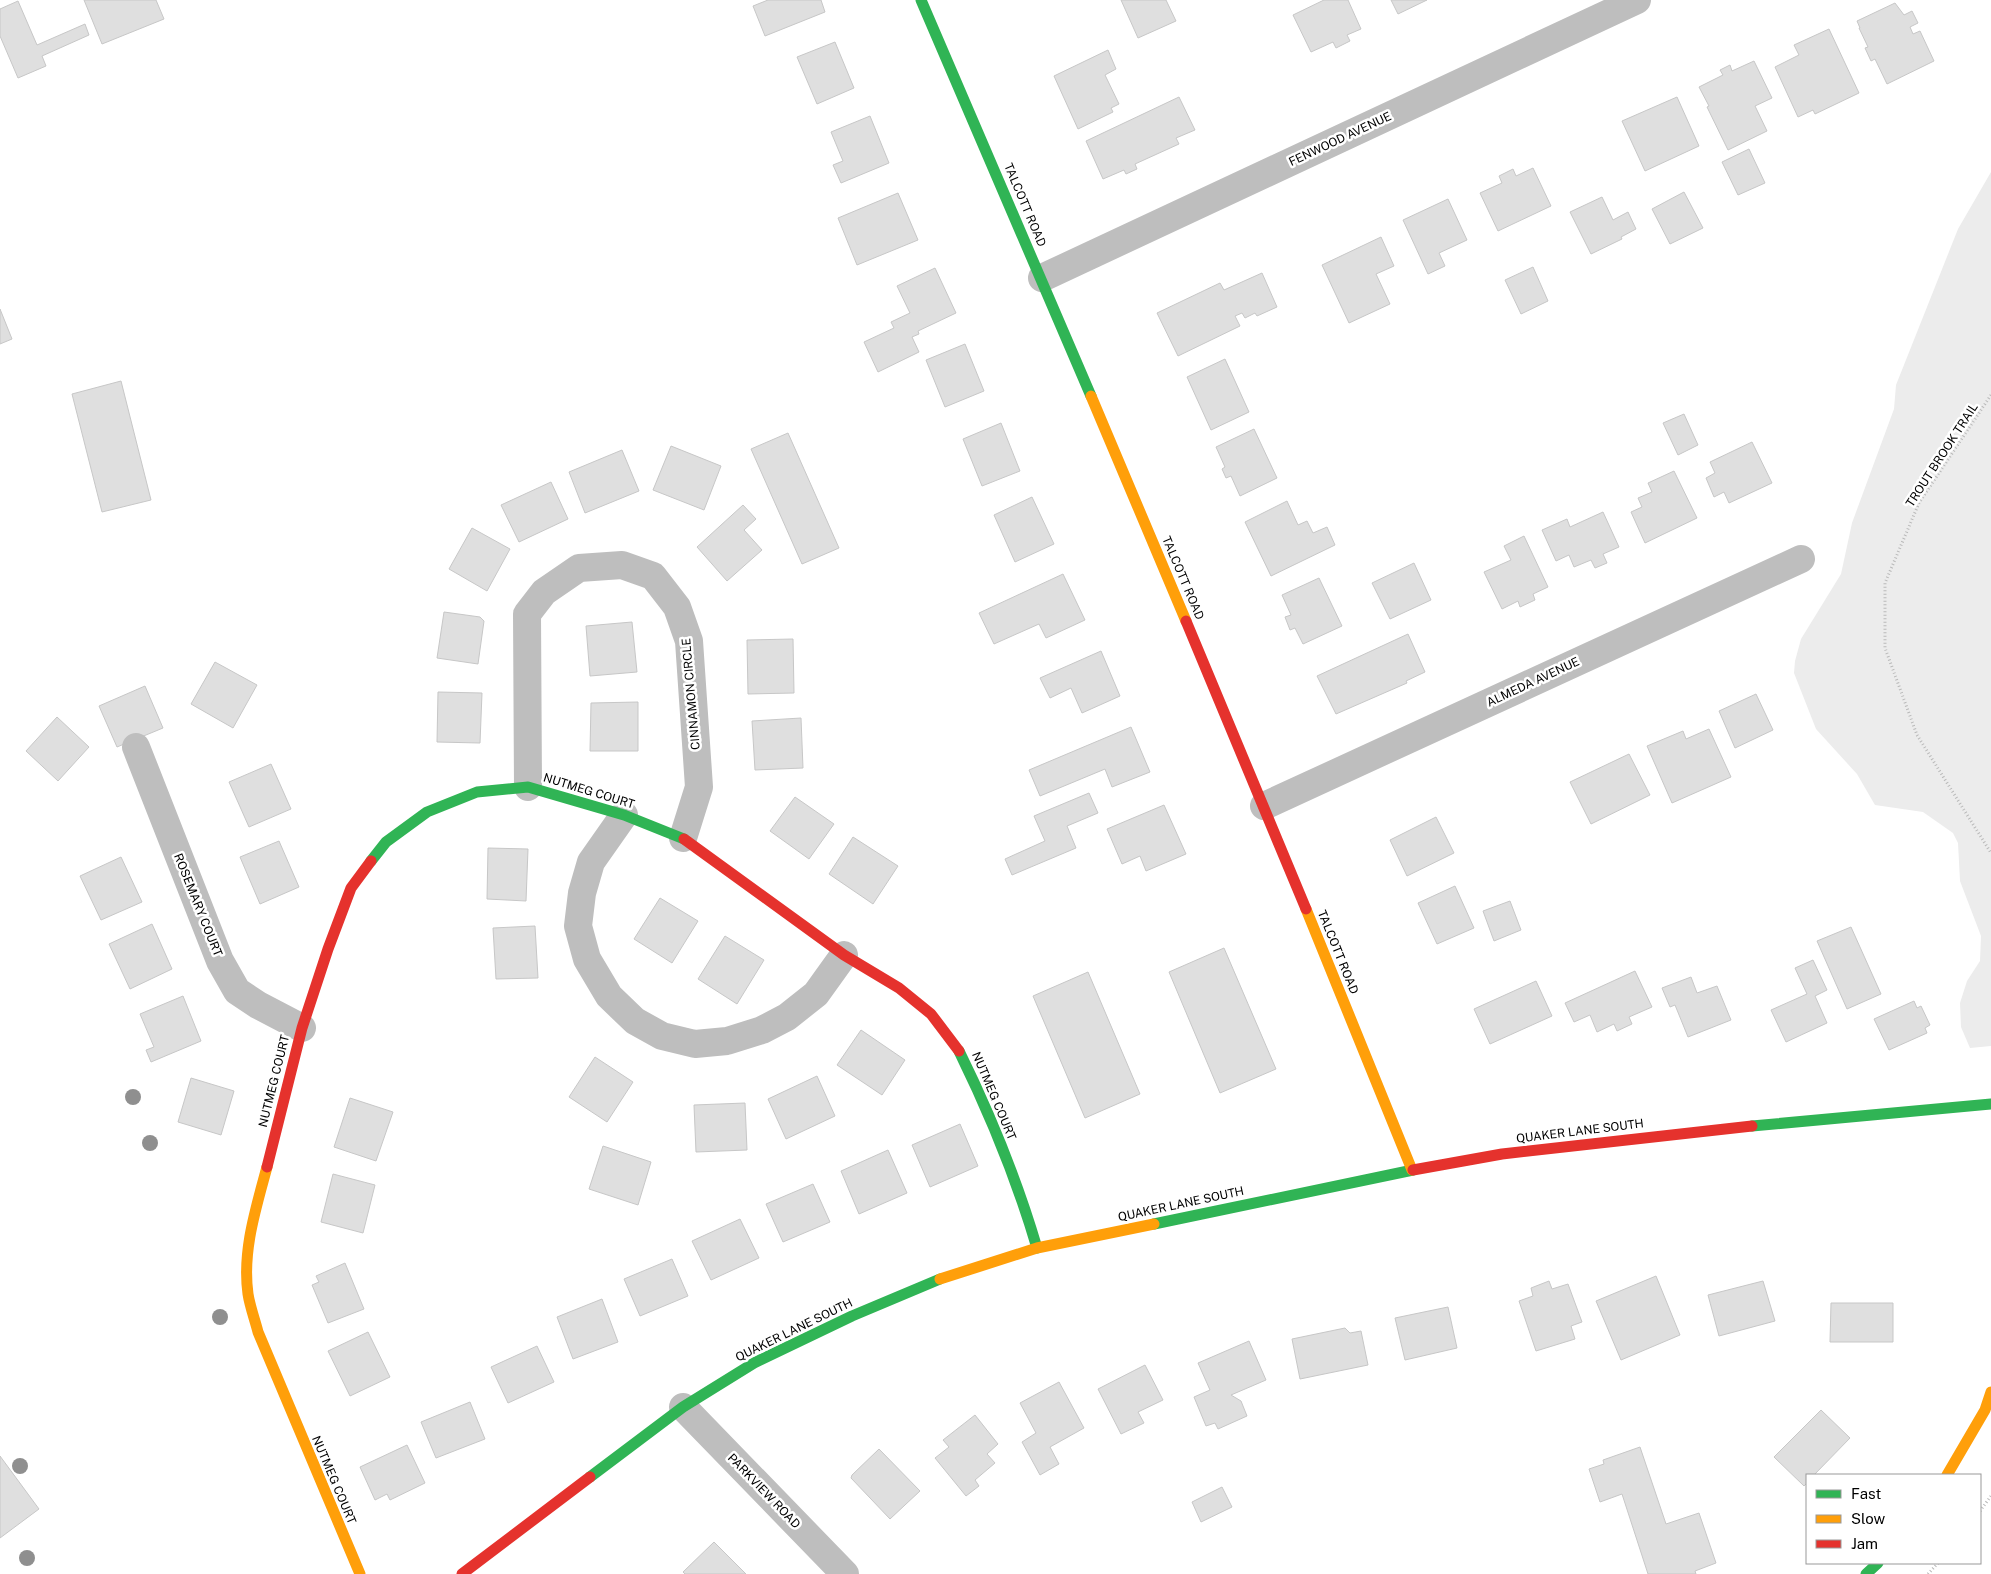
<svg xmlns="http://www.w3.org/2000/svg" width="1991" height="1574" viewBox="0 0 1991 1574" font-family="'Public Sans',sans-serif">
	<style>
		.green { fill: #ececec }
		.building { fill: #dfdfdf; stroke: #c7c7c7 }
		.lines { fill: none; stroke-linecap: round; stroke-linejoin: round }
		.path { stroke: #b9b9b9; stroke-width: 3; stroke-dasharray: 1 2.5; stroke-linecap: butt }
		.street { stroke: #bebebe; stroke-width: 28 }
		.fast { stroke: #30b455; stroke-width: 11 }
		.slow { stroke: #ff9f0a; stroke-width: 11 }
		.jam { stroke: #e5322d; stroke-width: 11 }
		.tree { fill: #8f8f8f }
		.labels { text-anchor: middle; stroke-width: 5; stroke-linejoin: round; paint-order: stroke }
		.street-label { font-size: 12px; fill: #000; stroke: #fff }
	</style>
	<rect width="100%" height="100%" fill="#fff"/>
	<path class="green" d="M 1991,172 L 1991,1046 L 1970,1048 L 1961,1027 L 1960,1003 L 1967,981 L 1980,961 L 1981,936 L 1960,881 L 1958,843 L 1953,833 L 1923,812 L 1875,805 L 1857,774 L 1816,729 L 1794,673 L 1795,661 L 1801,639 L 1841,574 L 1852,523 L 1894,409 L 1896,385 L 1958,229 Z"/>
	<path class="building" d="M 84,0 L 156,0 L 164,19 L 102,44 Z
		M 768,0 L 821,0 L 825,12 L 765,36 L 753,6 Z
		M 1121,0 L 1166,0 L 1176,21 L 1138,38 Z
		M 1348,0 L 1361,29 L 1347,35 L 1350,41 L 1336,48 L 1333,42 L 1311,52 L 1293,15 L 1324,0 Z
		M 1391,0 L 1427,0 L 1398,14 Z
		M 18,1 L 37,45 L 85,24 L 89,35 L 42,56 L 46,66 L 18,78 L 0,36 L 0,9 Z
		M 1895,3 L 1904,15 L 1912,11 L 1918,23 L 1910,27 L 1913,34 L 1920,31 L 1934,61 L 1887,84 L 1875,59 L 1871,61 L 1865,48 L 1868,47 L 1859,28 L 1860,28 L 1857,21 Z
		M 1829,29 L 1859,93 L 1815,114 L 1813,110 L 1798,117 L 1775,67 L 1799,55 L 1794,45 Z
		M 835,42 L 854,88 L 817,104 L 797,57 Z
		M 1108,50 L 1116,69 L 1105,75 L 1119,104 L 1111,108 L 1113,112 L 1078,129 L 1054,76 Z
		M 1754,61 L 1772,98 L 1755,106 L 1767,131 L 1728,150 L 1707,107 L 1709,106 L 1699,87 L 1723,75 L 1720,70 L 1730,65 L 1732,71 Z
		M 1179,97 L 1195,130 L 1176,138 L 1179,144 L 1135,164 L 1137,169 L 1126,174 L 1124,170 L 1103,179 L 1086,141 Z
		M 1677,97 L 1699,146 L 1645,171 L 1622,121 Z
		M 870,116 L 889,163 L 841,183 L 833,165 L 843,161 L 831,132 Z
		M 1749,149 L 1765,183 L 1738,195 L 1722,162 Z
		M 1533,168 L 1551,206 L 1498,231 L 1480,193 L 1502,183 L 1499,176 L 1513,169 L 1516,176 Z
		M 1684,192 L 1703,228 L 1670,244 L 1652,209 Z
		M 898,193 L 918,240 L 857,265 L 838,218 Z
		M 1602,197 L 1613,220 L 1628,212 L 1636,229 L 1621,237 L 1622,239 L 1591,254 L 1570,212 Z
		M 1448,199 L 1467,240 L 1439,253 L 1445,266 L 1428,274 L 1403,220 Z
		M 1381,237 L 1394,266 L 1376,274 L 1390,304 L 1349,323 L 1322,265 Z
		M 1533,267 L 1548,301 L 1521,314 L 1505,280 Z
		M 935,268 L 956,313 L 918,331 L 919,334 L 912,337 L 919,352 L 878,372 L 864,342 L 894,328 L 891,322 L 910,313 L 897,286 Z
		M 1262,273 L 1277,307 L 1257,316 L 1255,313 L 1245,318 L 1242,313 L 1235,316 L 1240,326 L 1178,356 L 1157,313 L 1220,283 L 1224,290 Z
		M 0,309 L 12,339 L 0,344 Z
		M 965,344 L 984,391 L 945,407 L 926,360 Z
		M 1225,359 L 1249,412 L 1211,430 L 1187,377 Z
		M 121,381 L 151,500 L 102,512 L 72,394 Z
		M 1684,414 L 1698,445 L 1678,455 L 1663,423 Z
		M 1001,423 L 1020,471 L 982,486 L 963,439 Z
		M 1254,429 L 1277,478 L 1240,496 L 1231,476 L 1226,478 L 1222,469 L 1225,467 L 1216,447 Z
		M 788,433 L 839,548 L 802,564 L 751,449 Z
		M 1752,442 L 1772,483 L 1729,503 L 1724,492 L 1714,497 L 1706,478 L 1715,473 L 1710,462 Z
		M 671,446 L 721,466 L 704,510 L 653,490 Z
		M 622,450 L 639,491 L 585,513 L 569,472 Z
		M 1674,471 L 1697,518 L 1645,543 L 1631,512 L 1642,507 L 1638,498 L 1652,492 L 1648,483 Z
		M 551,482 L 568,519 L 519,542 L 501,505 Z
		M 1032,497 L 1054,544 L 1015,562 L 994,515 Z
		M 1287,501 L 1298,525 L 1307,521 L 1313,533 L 1327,527 L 1335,545 L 1271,576 L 1245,522 Z
		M 743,505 L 756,519 L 744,530 L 762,550 L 727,581 L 697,547 Z
		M 1603,512 L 1619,547 L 1603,554 L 1607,563 L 1595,568 L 1591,560 L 1574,567 L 1569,555 L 1556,561 L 1542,530 L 1567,519 L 1570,527 Z
		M 472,528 L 510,549 L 487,591 L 449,569 Z
		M 1524,536 L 1548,587 L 1533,594 L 1535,600 L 1520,607 L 1518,601 L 1502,609 L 1484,572 L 1511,560 L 1504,546 Z
		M 1414,563 L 1431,600 L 1390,619 L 1372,583 Z
		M 1063,574 L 1085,620 L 1046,638 L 1039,624 L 994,644 L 979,613 Z
		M 1319,578 L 1342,626 L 1303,644 L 1295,628 L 1290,630 L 1285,617 L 1291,615 L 1282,595 Z
		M 444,612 L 480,617 L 484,621 L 478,664 L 437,658 Z
		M 632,622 L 637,672 L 590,676 L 586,626 Z
		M 1408,634 L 1425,672 L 1406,681 L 1407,683 L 1336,714 L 1317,676 Z
		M 793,639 L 794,693 L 748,694 L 747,640 Z
		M 1101,651 L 1120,696 L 1082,713 L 1071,688 L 1050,698 L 1040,678 Z
		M 215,662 L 257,685 L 233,728 L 191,704 Z
		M 145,686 L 163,728 L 117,747 L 99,706 Z
		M 438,692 L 482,693 L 480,743 L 437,742 Z
		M 1756,694 L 1773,730 L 1735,748 L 1719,711 Z
		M 638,702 L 638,751 L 590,751 L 591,703 Z
		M 57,717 L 89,747 L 58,781 L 26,751 Z
		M 801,718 L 803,768 L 755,770 L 752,721 Z
		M 1131,727 L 1150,772 L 1112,787 L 1105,769 L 1040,796 L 1029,770 Z
		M 1709,729 L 1731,777 L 1672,803 L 1647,746 L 1683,731 L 1686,739 Z
		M 1629,754 L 1650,795 L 1591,824 L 1570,782 Z
		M 271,764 L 291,809 L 249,827 L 229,782 Z
		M 1089,793 L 1098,813 L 1067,826 L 1076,848 L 1012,875 L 1005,859 L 1045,841 L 1034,816 Z
		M 795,797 L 834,824 L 809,859 L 770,831 Z
		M 1164,805 L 1186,854 L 1146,871 L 1140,856 L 1122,864 L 1107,829 Z
		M 1436,817 L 1454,853 L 1407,876 L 1390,840 Z
		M 853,837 L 898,866 L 873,904 L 829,874 Z
		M 279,841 L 299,887 L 260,904 L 240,857 Z
		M 488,848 L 528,849 L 526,901 L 487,899 Z
		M 121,857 L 142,902 L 101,920 L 80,876 Z
		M 1455,886 L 1474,928 L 1437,944 L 1418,903 Z
		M 660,898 L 698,921 L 672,963 L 634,939 Z
		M 1510,901 L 1521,930 L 1494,941 L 1483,911 Z
		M 152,924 L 172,969 L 130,989 L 109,944 Z
		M 535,926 L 538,978 L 496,979 L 493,928 Z
		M 1851,927 L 1881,994 L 1847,1009 L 1817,941 Z
		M 725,936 L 764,960 L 737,1004 L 698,979 Z
		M 1224,948 L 1276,1069 L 1220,1093 L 1169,972 Z
		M 1813,960 L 1827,990 L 1815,996 L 1827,1023 L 1786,1042 L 1771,1010 L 1807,994 L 1795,968 Z
		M 1635,971 L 1652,1007 L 1629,1017 L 1632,1024 L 1617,1031 L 1614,1024 L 1597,1032 L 1590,1015 L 1574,1022 L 1565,1003 Z
		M 1088,972 L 1140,1094 L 1085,1118 L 1033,996 Z
		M 1691,977 L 1697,993 L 1717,986 L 1731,1020 L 1688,1037 L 1675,1005 L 1670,1007 L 1662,988 Z
		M 1536,981 L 1552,1016 L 1490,1044 L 1474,1009 Z
		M 183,996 L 201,1041 L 151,1062 L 146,1050 L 154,1047 L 140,1014 Z
		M 1914,1001 L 1917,1008 L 1921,1006 L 1930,1025 L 1925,1028 L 1927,1033 L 1889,1050 L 1874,1019 Z
		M 861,1030 L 905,1060 L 882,1095 L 837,1065 Z
		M 595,1057 L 633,1082 L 607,1122 L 569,1097 Z
		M 817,1076 L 835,1116 L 786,1139 L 768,1099 Z
		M 191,1078 L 234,1091 L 221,1135 L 178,1122 Z
		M 350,1098 L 393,1112 L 376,1161 L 334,1147 Z
		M 745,1103 L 747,1150 L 696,1152 L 694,1105 Z
		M 960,1124 L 978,1166 L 930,1187 L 912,1145 Z
		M 603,1146 L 651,1162 L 638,1205 L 589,1189 Z
		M 888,1150 L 907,1193 L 859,1214 L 841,1171 Z
		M 333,1174 L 375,1185 L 363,1233 L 321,1222 Z
		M 813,1184 L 830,1222 L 783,1242 L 766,1204 Z
		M 740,1219 L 759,1258 L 711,1280 L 692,1241 Z
		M 672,1259 L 688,1296 L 640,1316 L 624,1279 Z
		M 345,1263 L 364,1309 L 328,1323 L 312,1285 L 319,1282 L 316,1276 Z
		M 1656,1276 L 1680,1335 L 1621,1360 L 1596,1301 Z
		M 1549,1281 L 1552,1289 L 1568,1284 L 1582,1322 L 1571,1326 L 1575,1339 L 1536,1351 L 1519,1301 L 1533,1296 L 1531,1288 Z
		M 1763,1281 L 1775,1321 L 1719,1336 L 1708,1295 Z
		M 602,1299 L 618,1342 L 573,1359 L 557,1317 Z
		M 1831,1303 L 1893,1303 L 1893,1342 L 1830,1342 Z
		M 1448,1307 L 1457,1348 L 1405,1360 L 1395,1318 Z
		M 1345,1328 L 1350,1333 L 1361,1331 L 1368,1365 L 1300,1379 L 1292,1339 Z
		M 368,1332 L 390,1377 L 350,1396 L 328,1351 Z
		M 1249,1341 L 1266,1380 L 1231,1395 L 1241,1401 L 1247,1416 L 1218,1429 L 1215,1423 L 1206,1426 L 1194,1397 L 1210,1390 L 1198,1363 Z
		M 537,1346 L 554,1382 L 508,1403 L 491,1367 Z
		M 1145,1365 L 1163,1400 L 1138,1412 L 1144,1423 L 1121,1434 L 1098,1389 Z
		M 1059,1382 L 1084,1428 L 1050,1447 L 1059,1464 L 1040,1475 L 1022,1442 L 1036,1433 L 1020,1403 Z
		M 470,1402 L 485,1439 L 436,1458 L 421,1422 Z
		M 1821,1410 L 1850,1438 L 1814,1475 L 1807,1475 L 1807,1483 L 1804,1486 L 1774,1457 Z
		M 975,1415 L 998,1444 L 987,1454 L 995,1463 L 975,1480 L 979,1486 L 966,1496 L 935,1458 L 949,1447 L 943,1440 Z
		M 407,1445 L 425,1483 L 390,1500 L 387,1494 L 375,1500 L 360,1467 Z
		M 1640,1447 L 1666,1524 L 1699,1513 L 1716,1563 L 1695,1571 L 1696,1574 L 1648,1574 L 1622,1494 L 1600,1502 L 1589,1469 L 1604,1464 L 1603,1460 Z
		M 879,1449 L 920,1491 L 890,1519 L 851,1478 L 852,1475 Z
		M 0,1456 L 39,1509 L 0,1538 Z
		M 1222,1487 L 1232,1507 L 1201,1522 L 1192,1502 Z
		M 714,1542 L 746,1574 L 685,1574 L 683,1572 Z"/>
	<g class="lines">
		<path class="path" d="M 1991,395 L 1919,503 L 1885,583 L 1885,648 L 1917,735 L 1991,853
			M 1980,1511 L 1991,1496
			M 1928,1574 L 1938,1563"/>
		<path class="street" d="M 1042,278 L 1637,0
			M 136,747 L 220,961 L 237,991 L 258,1005 L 302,1028
			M 528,787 L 527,614 L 544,592 L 579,568 L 622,565 L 653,576 L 677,607 L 689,641 L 699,787 L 683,838
			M 1264,806 L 1801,559
			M 624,815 L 591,862 L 582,893 L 578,926 L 587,959 L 609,996 L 635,1021 L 662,1036 L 695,1044 L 727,1041 L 762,1030 L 787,1017 L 816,994 L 844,955
			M 683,1407 L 845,1574"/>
		<path class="fast" d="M 921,0 L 1091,396
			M 371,861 L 386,842 L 427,812 L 477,792 L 528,787 L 624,815 L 684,839
			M 959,1051 C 990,1114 1017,1180 1037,1248
			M 1752,1126 L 1991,1104
			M 1154,1224 L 1413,1170
			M 590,1477 L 683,1407 L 754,1363 L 852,1316 L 940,1279
			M 1866,1574 L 1878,1563"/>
		<path class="slow" d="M 1091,396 L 1186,621
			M 1306,909 L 1412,1170
			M 267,1167 C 256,1208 242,1251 248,1294 C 250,1307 255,1320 258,1332 L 360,1574
			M 940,1279 L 1037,1248 L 1154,1224
			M 1947,1475 L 1985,1410 L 1991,1392"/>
		<path class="jam" d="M 1186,621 L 1306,909
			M 684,839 L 844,955 L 899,988 L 931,1014 L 959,1051
			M 267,1167 L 302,1028 L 328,949 L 351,888 L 371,861
			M 1413,1170 L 1502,1154 L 1752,1126
			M 462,1574 L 590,1477"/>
	</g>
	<g class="tree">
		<circle cx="133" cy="1097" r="8"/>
		<circle cx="150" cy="1143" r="8"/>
		<circle cx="220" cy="1317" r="8"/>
		<circle cx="20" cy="1466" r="8"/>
		<circle cx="27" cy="1558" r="8"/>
	</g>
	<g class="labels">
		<g class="street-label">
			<text transform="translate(1340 139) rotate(-25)" y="4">FENWOOD AVENUE</text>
			<text transform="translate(1025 205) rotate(67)" y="4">TALCOTT ROAD</text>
			<text transform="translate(1942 455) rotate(-57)" y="4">TROUT BROOK TRAIL</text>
			<text transform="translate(1183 578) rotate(67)" y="4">TALCOTT ROAD</text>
			<text transform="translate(1533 682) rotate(-25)" y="4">ALMEDA AVENUE</text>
			<text transform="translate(691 694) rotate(-95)" y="4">CINNAMON CIRCLE</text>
			<text transform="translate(589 791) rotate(17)" y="4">NUTMEG COURT</text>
			<text transform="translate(198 905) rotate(68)" y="4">ROSEMARY COURT</text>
			<text transform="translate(1338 952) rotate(68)" y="4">TALCOTT ROAD</text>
			<text transform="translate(274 1081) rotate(-76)" y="4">NUTMEG COURT</text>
			<text transform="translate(994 1096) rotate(67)" y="4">NUTMEG COURT</text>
			<text transform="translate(1580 1131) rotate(-7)" y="4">QUAKER LANE SOUTH</text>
			<text transform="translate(1181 1204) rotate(-12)" y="4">QUAKER LANE SOUTH</text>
			<text transform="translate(794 1330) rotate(-26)" y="4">QUAKER LANE SOUTH</text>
			<text transform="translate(334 1480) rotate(67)" y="4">NUTMEG COURT</text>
			<text transform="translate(764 1491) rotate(46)" y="4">PARKVIEW ROAD</text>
		</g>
	</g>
	<rect x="1806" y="1474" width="175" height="90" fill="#ffffff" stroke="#999999"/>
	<rect x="1816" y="1490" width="25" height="8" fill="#30b455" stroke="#999999"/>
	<text x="1851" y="1499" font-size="15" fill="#000000">Fast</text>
	<rect x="1816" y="1515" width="25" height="8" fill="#ff9f0a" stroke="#999999"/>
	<text x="1851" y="1524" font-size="15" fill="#000000">Slow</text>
	<rect x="1816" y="1540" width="25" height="8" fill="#e5322d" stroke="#999999"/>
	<text x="1851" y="1549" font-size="15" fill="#000000">Jam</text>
</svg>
